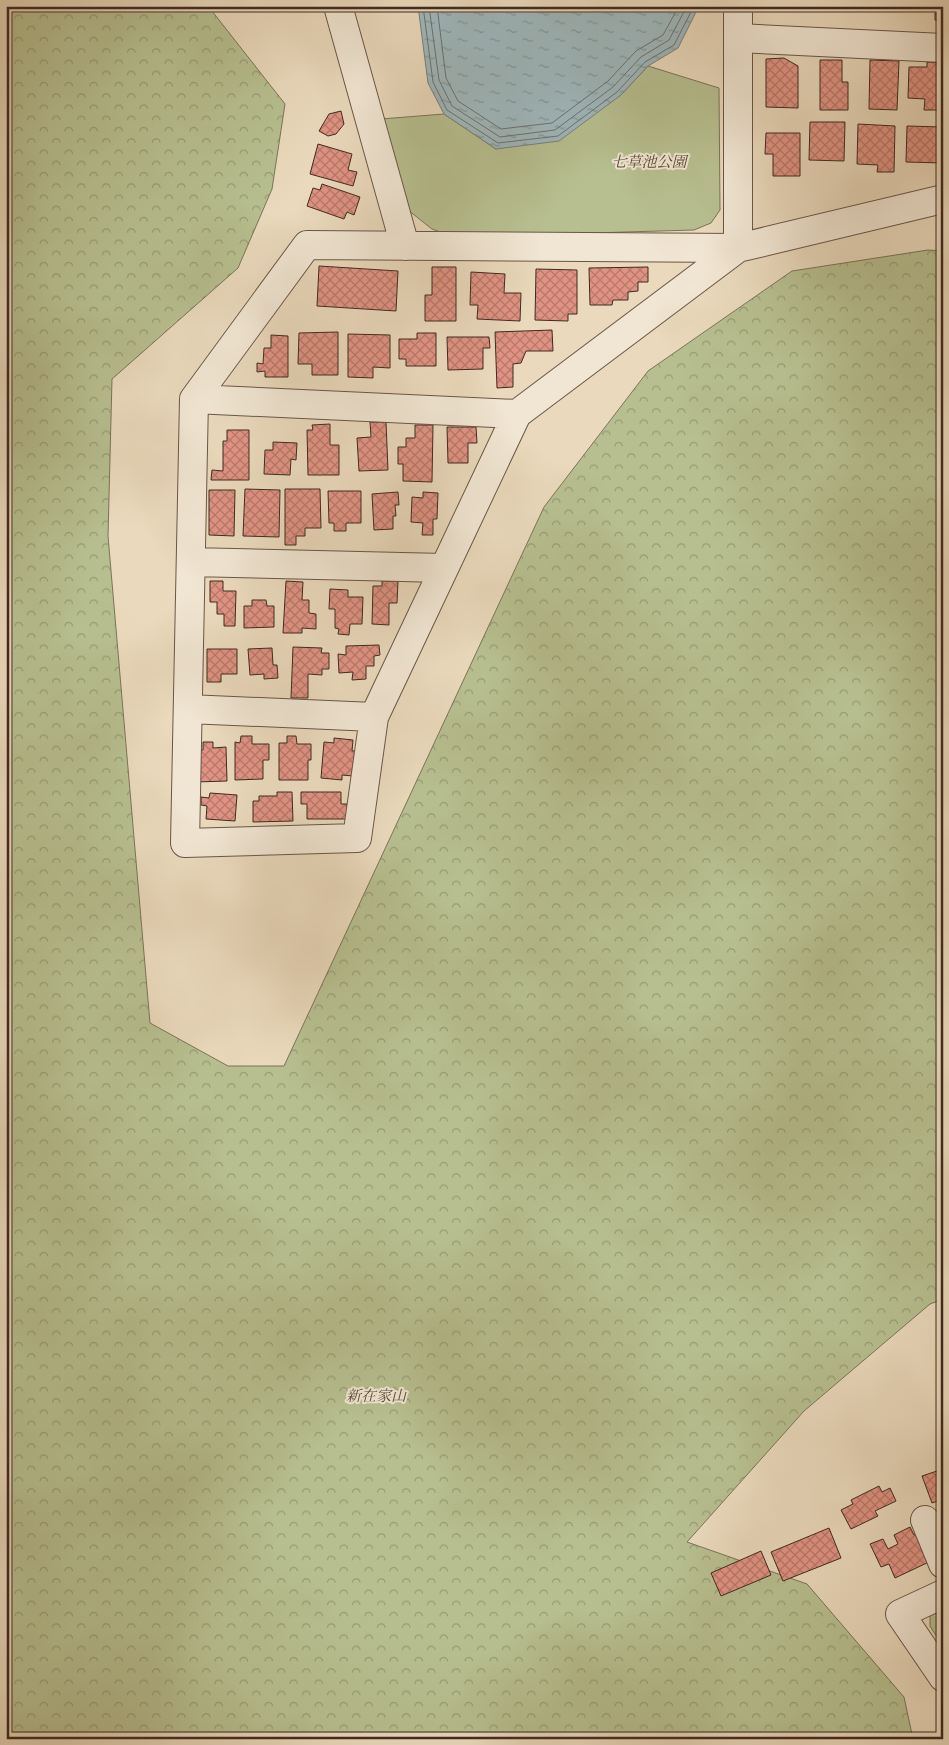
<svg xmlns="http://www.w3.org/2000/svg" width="949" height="1745" viewBox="0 0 949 1745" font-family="'Gentium Book Plus','Noto Serif JP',serif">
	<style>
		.green { fill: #b7bf90; stroke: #7b7458 }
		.forest { fill: url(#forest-crowns); stroke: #7b7458 }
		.water { fill: url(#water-ripples); stroke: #787f7e }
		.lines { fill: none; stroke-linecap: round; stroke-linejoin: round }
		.shore { stroke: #6e706e; stroke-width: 1 }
		.building { fill: url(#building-cross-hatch); stroke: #3f2a21 }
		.street-casing { stroke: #6a5648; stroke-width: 30 }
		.street { stroke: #f1e6d3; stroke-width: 28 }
		.labels { text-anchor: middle; stroke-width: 4; stroke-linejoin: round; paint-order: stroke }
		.park-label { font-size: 15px; font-style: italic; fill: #574837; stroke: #f1e6d3 }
	</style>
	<defs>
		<pattern id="forest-crowns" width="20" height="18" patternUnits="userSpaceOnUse" patternTransform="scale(1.25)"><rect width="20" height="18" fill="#b7bf90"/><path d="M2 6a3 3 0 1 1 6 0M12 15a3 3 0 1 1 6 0" fill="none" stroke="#969b75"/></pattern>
		<pattern id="water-ripples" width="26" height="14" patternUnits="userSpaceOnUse" patternTransform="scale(1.25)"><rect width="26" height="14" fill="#9eb7bc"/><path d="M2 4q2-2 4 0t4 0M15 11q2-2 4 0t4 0" fill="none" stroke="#829598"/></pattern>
		<pattern id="building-cross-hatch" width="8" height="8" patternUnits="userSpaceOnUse" patternTransform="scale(1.25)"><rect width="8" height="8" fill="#e19383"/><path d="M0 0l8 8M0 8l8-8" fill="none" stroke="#b8786b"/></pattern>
	</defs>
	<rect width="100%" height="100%" fill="#ead9bc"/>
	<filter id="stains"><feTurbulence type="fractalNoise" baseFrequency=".004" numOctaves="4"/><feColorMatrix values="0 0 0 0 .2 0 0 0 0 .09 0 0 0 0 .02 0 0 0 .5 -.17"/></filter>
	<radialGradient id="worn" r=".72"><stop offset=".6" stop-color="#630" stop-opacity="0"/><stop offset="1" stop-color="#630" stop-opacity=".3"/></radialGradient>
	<path class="green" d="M 648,66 L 719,88 L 720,210 L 711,223 L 694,230 L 454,237 L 432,229 L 403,206 L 381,119 L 444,114 L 496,149 L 621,95 Z
		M 943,1603 L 943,1647 L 930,1626 L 930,1608 Z"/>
	<path class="forest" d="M 6,6 L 208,6 L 285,104 L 272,189 L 238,268 L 112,379 L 108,536 L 150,1023 L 228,1066 L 284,1066 L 544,507 L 648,371 L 792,271 L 928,250 L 943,251 L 943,1299 L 930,1304 L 804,1411 L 687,1542 L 807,1584 L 904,1697 L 913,1739 L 6,1739 Z"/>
	<path class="water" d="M 418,6 L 699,6 L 678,48 L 648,66 L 621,95 L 559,141 L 496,149 L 444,114 L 428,83 Z"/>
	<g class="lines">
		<path class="shore" d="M 423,6 L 433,82 L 447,110 L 498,143 L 558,136 L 617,92 L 645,62 L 674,45 L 694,6
			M 429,6 L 439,80 L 452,106 L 500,137 L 555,130 L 613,87 L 641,57 L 669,40 L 687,6
			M 437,6 L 446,78 L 458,101 L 501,129 L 552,123 L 608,81 L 636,51 L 663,35 L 679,6"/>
	</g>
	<path class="building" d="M 935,6 L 943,6 L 943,21 L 935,20 Z
		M 784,58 L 798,66 L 798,108 L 766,107 L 766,59 Z
		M 820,60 L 842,60 L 842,82 L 848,82 L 848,110 L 820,110 Z
		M 870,60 L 899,61 L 897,110 L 869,109 Z
		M 927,62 L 943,63 L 943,110 L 924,110 L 925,99 L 908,98 L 909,67 L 927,67 Z
		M 341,111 L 344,124 L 336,134 L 328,136 L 319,131 L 329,114 Z
		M 810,122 L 845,122 L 844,161 L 809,160 Z
		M 858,124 L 895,126 L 894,172 L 877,172 L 878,165 L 857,164 Z
		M 907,126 L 943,127 L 943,163 L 906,162 Z
		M 766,133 L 800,133 L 800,176 L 773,176 L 773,154 L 765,154 Z
		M 318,144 L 352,154 L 348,170 L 357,172 L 353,186 L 310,174 Z
		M 322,184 L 360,197 L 354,215 L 347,212 L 344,219 L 307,206 L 313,188 L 320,190 Z
		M 319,266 L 398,271 L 396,311 L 317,306 Z
		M 432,267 L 456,267 L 456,321 L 425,321 L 425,295 L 432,295 Z
		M 648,267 L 648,282 L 638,282 L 638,291 L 628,292 L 628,300 L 613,300 L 612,305 L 590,305 L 589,268 Z
		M 536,269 L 577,270 L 577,314 L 568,314 L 568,321 L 535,320 Z
		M 471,272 L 505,274 L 504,293 L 521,293 L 520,321 L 477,319 L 478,305 L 470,305 Z
		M 552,330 L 553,351 L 526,351 L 521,363 L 513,364 L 513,387 L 497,388 L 495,332 Z
		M 338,332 L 338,375 L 312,375 L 312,364 L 298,364 L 299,333 Z
		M 417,333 L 436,333 L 436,366 L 406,366 L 406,359 L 399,359 L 399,339 L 417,339 Z
		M 348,334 L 390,335 L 390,368 L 373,367 L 373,378 L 348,377 Z
		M 271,335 L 288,336 L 288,377 L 265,377 L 265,371 L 257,372 L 257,363 L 263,364 L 264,348 L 271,348 Z
		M 447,337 L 489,337 L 490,348 L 483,348 L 483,369 L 448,370 Z
		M 370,422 L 386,422 L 388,470 L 359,471 L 357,438 L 371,437 Z
		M 330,424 L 330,445 L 339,445 L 339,475 L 308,475 L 307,430 L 313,430 L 312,425 Z
		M 415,425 L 433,425 L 432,482 L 403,481 L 403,464 L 398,464 L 398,447 L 406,447 L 406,438 L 415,438 Z
		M 447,427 L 476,427 L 477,443 L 468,443 L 468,463 L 448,463 Z
		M 227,430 L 249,430 L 249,480 L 211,480 L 212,470 L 223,471 L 223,441 L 227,441 Z
		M 273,442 L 297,443 L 296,460 L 291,459 L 290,475 L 264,474 L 265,450 L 273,450 Z
		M 245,489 L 280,490 L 279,537 L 243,536 Z
		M 285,489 L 320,489 L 321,528 L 305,528 L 305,536 L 296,536 L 296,545 L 285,545 Z
		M 209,490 L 235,490 L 234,536 L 209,535 Z
		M 328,491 L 361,491 L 361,523 L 346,523 L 346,531 L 334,531 L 334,523 L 329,523 Z
		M 398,492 L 399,505 L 395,505 L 396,516 L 393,516 L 393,529 L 374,530 L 372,494 Z
		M 423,492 L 438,493 L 437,519 L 433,519 L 433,535 L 422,535 L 423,523 L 411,522 L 412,497 L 423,498 Z
		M 210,581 L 223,581 L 223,591 L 236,591 L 235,626 L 224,626 L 224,614 L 217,614 L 217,602 L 210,602 Z
		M 286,581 L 303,582 L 302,600 L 309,600 L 309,613 L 316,614 L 316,629 L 302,628 L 302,633 L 283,633 Z
		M 382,581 L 398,581 L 397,603 L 389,603 L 389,625 L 372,624 L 373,586 L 382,586 Z
		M 330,589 L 348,590 L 348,597 L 363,597 L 362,624 L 350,624 L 349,635 L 338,634 L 339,629 L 335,628 L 335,609 L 329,609 Z
		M 252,600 L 266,600 L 267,606 L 274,606 L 274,627 L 244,628 L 244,606 L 252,606 Z
		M 379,645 L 380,655 L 374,656 L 374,666 L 366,666 L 366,679 L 352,680 L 353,672 L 339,673 L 338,654 L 346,655 L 346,646 Z
		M 293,647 L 322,648 L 321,653 L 329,653 L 329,669 L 322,669 L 322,675 L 308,674 L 308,698 L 291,698 Z
		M 272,648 L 273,665 L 277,665 L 278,678 L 264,679 L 264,674 L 250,675 L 248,649 Z
		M 207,649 L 237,649 L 237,674 L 221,674 L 221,682 L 207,682 Z
		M 241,736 L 252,736 L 252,744 L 269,744 L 269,760 L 263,760 L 263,779 L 235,780 L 235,742 L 240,743 Z
		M 287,736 L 296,736 L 297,744 L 311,744 L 311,760 L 308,760 L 308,780 L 279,780 L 279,743 L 287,743 Z
		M 334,738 L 353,740 L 352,751 L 356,751 L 353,776 L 342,775 L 342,780 L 321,778 L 324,742 L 334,743 Z
		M 203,742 L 213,742 L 213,748 L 226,747 L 227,781 L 195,782 L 194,750 L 203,750 Z
		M 277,792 L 292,792 L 293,821 L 253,822 L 253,801 L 259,801 L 259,796 L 277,796 Z
		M 301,792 L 341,792 L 341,804 L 347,804 L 348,819 L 307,819 L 307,804 L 301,804 Z
		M 210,793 L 237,795 L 235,821 L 206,819 L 207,806 L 201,805 L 201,797 L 209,798 Z
		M 943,1469 L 943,1499 L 932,1503 L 922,1476 Z
		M 879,1486 L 882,1492 L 890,1488 L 896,1501 L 875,1511 L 878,1516 L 851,1529 L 841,1510 L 853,1504 L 851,1500 Z
		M 943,1512 L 943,1532 L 936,1514 Z
		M 910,1527 L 914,1535 L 918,1533 L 931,1561 L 895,1578 L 889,1564 L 881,1567 L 870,1544 L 883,1539 L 888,1549 L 898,1544 L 894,1535 Z
		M 829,1528 L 841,1558 L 783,1581 L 771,1552 Z
		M 761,1551 L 771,1575 L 721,1596 L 711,1573 Z"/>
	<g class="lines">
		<g class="street-casing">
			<path id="street" d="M 338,6 L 405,246
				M 738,6 L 738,248 L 307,245 L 194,399 L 185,843 L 357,838 L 374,717 L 517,414 L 738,248 L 943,199
				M 738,38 L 943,48
				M 194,399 L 517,414
				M 191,562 L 444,568
				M 188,709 L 374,717
				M 925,1520 L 943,1564
				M 943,1594 L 900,1614 L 943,1677"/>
		</g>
		<use href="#street" class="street"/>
	</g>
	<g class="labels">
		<g class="park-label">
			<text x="649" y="167">七草池公園</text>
			<text x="376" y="1401">新在家山</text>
		</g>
	</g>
	<rect width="949" height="1745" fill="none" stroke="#ead9bc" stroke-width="25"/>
	<rect x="8" y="8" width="934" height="1730" fill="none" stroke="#3f2a21" stroke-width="2.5"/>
	<rect x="12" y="12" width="924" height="1720" fill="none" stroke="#3f2a21"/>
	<rect width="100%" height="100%" filter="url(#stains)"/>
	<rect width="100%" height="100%" fill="url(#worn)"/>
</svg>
